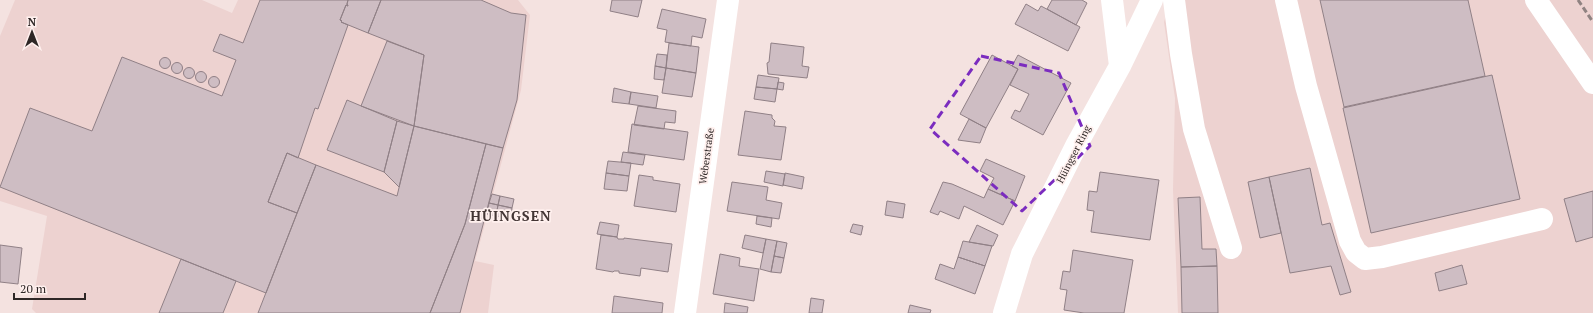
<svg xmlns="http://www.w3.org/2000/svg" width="1593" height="313" viewBox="0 0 1593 313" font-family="'PT Serif',serif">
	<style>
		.built { fill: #edd2d0 }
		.building { fill: #cebdc3; stroke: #908086 }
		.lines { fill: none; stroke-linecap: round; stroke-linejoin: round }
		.minor { stroke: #fff; stroke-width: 22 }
		.rail { stroke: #8f8281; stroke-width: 3; stroke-dasharray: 6 3; stroke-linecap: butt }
		.marked { fill: none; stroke: #7b2cbf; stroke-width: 3; stroke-dasharray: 8 5; stroke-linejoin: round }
		.labels { text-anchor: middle; stroke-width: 3.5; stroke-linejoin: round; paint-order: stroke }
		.street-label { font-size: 10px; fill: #2e2726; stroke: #fff0ee }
		.district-label { font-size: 14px; font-weight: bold; letter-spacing: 1px; fill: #433534; stroke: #fff0ee }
	</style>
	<rect width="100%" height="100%" fill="#f4e2e0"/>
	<path class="built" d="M 15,0 L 202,0 L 232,13 L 238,0 L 518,0 L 530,15 L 521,90 L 475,261 L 494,265 L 488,313 L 36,313 L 32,309 L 47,216 L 0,201 L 0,36 Z
		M 1171,0 L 1593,0 L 1593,313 L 1178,313 L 1173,190 L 1175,98 L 1164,22 Z"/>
	<path class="building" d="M 260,0 L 348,0 L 347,4 L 348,6 L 346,5 L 340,20 L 342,21 L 341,22 L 348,25 L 318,109 L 315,108 L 298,158 L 287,153 L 268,202 L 297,213 L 266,293 L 0,187 L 30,108 L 92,131 L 122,57 L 222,96 L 236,60 L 213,51 L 220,34 L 243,43 Z
		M 348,0 L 381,0 L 368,33 L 341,22 L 342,21 L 340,20 L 346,5 L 348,6 L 347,4 Z
		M 381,0 L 481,0 L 511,13 L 526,15 L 517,100 L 503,148 L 414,126 L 424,55 L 368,33 Z
		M 612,0 L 642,0 L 638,17 L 610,11 Z
		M 1052,0 L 1082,0 L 1087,3 L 1076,25 L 1047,9 Z
		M 1320,0 L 1468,0 L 1485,76 L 1344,107 Z
		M 1026,4 L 1038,11 L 1041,6 L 1080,27 L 1068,51 L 1015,24 Z
		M 662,9 L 706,19 L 702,38 L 692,36 L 691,46 L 665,42 L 667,30 L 657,28 Z
		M 387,41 L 424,55 L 414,126 L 361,106 Z
		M 669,43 L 699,47 L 696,73 L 666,68 Z
		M 771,43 L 804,47 L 802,66 L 809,67 L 807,78 L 768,74 L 767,63 L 769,62 Z
		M 657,54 L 667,55 L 666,68 L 655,66 Z
		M 992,55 L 1018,69 L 986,128 L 960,114 Z
		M 1018,55 L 1071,83 L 1043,135 L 1011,118 L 1015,110 L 1020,112 L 1029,94 L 1010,85 L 1018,69 L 1012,66 Z
		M159.5 63a5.5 5.5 0 1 1 11 0a5.5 5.5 0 1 1-11 0Z
		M171.5 68a5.5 5.5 0 1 1 11 0a5.5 5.5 0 1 1-11 0Z
		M 655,66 L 666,68 L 664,80 L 654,79 Z
		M183.5 73a5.5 5.5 0 1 1 11 0a5.5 5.5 0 1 1-11 0Z
		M 666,68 L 696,73 L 692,97 L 662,93 Z
		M195.5 77a5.5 5.5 0 1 1 11 0a5.5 5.5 0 1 1-11 0Z
		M 758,75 L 779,78 L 777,89 L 756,87 Z
		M 1492,75 L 1520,199 L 1371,233 L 1343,108 Z
		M208.5 82a5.5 5.5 0 1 1 11 0a5.5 5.5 0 1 1-11 0Z
		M 778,82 L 784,83 L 783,90 L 777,89 Z
		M 756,87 L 777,89 L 775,102 L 754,99 Z
		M 614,88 L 631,92 L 629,104 L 612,102 Z
		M 631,92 L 658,96 L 656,108 L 629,104 Z
		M 347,100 L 397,121 L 384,172 L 327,150 Z
		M 638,106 L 676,111 L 675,123 L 665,122 L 664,129 L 634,125 Z
		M 745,111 L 772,115 L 772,118 L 775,121 L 774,126 L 786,127 L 781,160 L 738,155 Z
		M 969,119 L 986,128 L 980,143 L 958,140 Z
		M 397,121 L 414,126 L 399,187 L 384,172 Z
		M 632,124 L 688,132 L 684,160 L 628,152 Z
		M 414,126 L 486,144 L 465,224 L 430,313 L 258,313 L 316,165 L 397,196 Z
		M 486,144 L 503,148 L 460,313 L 430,313 L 465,224 Z
		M 623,152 L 645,155 L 643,165 L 621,162 Z
		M 287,153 L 316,165 L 297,213 L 268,202 Z
		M 986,159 L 1025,176 L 1015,201 L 988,189 L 994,178 L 980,171 Z
		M 608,161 L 631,163 L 629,176 L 606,173 Z
		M 1310,168 L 1322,225 L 1330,223 L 1351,292 L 1340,295 L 1331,266 L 1290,273 L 1269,177 Z
		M 766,171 L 785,174 L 783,186 L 764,182 Z
		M 1100,172 L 1159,180 L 1150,240 L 1091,232 L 1094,211 L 1087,210 L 1089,191 L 1097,192 Z
		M 606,173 L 629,176 L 627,191 L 604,189 Z
		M 785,173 L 804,177 L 802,189 L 783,185 Z
		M 639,175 L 653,177 L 653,180 L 680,184 L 676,212 L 634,206 Z
		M 1269,177 L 1281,233 L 1260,238 L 1248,182 Z
		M 732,182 L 768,187 L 766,200 L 782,203 L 779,219 L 727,211 Z
		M 943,182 L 952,184 L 984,198 L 988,189 L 1015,201 L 1003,225 L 964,206 L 959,219 L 940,211 L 938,215 L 930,212 Z
		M 1593,191 L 1593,237 L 1576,242 L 1564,199 Z
		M 492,194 L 500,196 L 498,205 L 489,203 Z
		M 500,196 L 514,199 L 512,208 L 498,205 Z
		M 1200,197 L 1202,249 L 1216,249 L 1217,266 L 1181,267 L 1178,198 Z
		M 887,201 L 905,204 L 903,218 L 885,215 Z
		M 489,203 L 498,205 L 496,216 L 487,214 Z
		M 498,205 L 512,208 L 511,218 L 496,216 Z
		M 757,216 L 772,218 L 771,227 L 756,224 Z
		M 600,222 L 619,225 L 617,237 L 597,234 Z
		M 853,224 L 863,226 L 861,235 L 850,232 Z
		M 977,225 L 998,235 L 993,246 L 969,242 Z
		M 601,235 L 617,237 L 618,239 L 624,239 L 624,238 L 672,244 L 668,272 L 641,268 L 640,276 L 619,273 L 619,271 L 614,271 L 613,272 L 596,269 Z
		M 745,235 L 766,239 L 763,253 L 742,248 Z
		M 766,239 L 777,241 L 771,272 L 760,269 Z
		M 777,241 L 787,243 L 784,258 L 774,256 Z
		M 963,241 L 992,246 L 985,266 L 958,257 Z
		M 0,245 L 22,248 L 18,284 L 0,282 Z
		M 1073,250 L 1133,260 L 1124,313 L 1084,313 L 1064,310 L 1067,290 L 1060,289 L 1063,271 L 1070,272 Z
		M 720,254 L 740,258 L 739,266 L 759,269 L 754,301 L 713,294 Z
		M 774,256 L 784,258 L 781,273 L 771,272 Z
		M 958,257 L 985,266 L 975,294 L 935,279 L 940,264 L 954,269 Z
		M 181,259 L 236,281 L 223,313 L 159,313 Z
		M 1462,265 L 1467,284 L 1439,291 L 1435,273 Z
		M 1217,266 L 1218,313 L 1182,313 L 1181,267 Z
		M 614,296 L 663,303 L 662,313 L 612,313 Z
		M 811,298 L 824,300 L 822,313 L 809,313 Z
		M 725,303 L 748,307 L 747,313 L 724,313 Z
		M 910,305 L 931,310 L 930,313 L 908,313 Z"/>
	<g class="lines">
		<path class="minor" d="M 1112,0 L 1120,66
			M 1174,0 L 1181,54 L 1194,129 L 1231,248
			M 1286,0 L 1306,86 L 1350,241 L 1356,252 L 1365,259 L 1382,257 L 1542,219
			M 1536,0 L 1593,83
			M 685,313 L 728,0
			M 1004,313 L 1022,254 L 1077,144 L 1120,66 L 1152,0"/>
		<path class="rail" d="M 1578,0 L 1593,22"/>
	</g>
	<path class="marked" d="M 981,56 L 1059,73 L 1090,146 L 1022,211 L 930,129 Z"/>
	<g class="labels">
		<g class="street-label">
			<text transform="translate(1073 154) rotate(-63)" y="4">Hüingser Ring</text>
			<text transform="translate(706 156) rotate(-82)" y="4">Weberstraße</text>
		</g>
		<g class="district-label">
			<text x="511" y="221">HÜINGSEN</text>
		</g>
	</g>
	<g transform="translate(32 32)" stroke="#fff0ee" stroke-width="3" paint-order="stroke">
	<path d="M0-3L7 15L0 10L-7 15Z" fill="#2e2726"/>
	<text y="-6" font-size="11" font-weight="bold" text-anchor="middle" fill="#2e2726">N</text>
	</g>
	<path d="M14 293v6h71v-6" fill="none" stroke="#2e2726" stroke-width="2"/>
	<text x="20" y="293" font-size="12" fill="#2e2726" stroke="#fff0ee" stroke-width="3" paint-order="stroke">20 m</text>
</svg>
